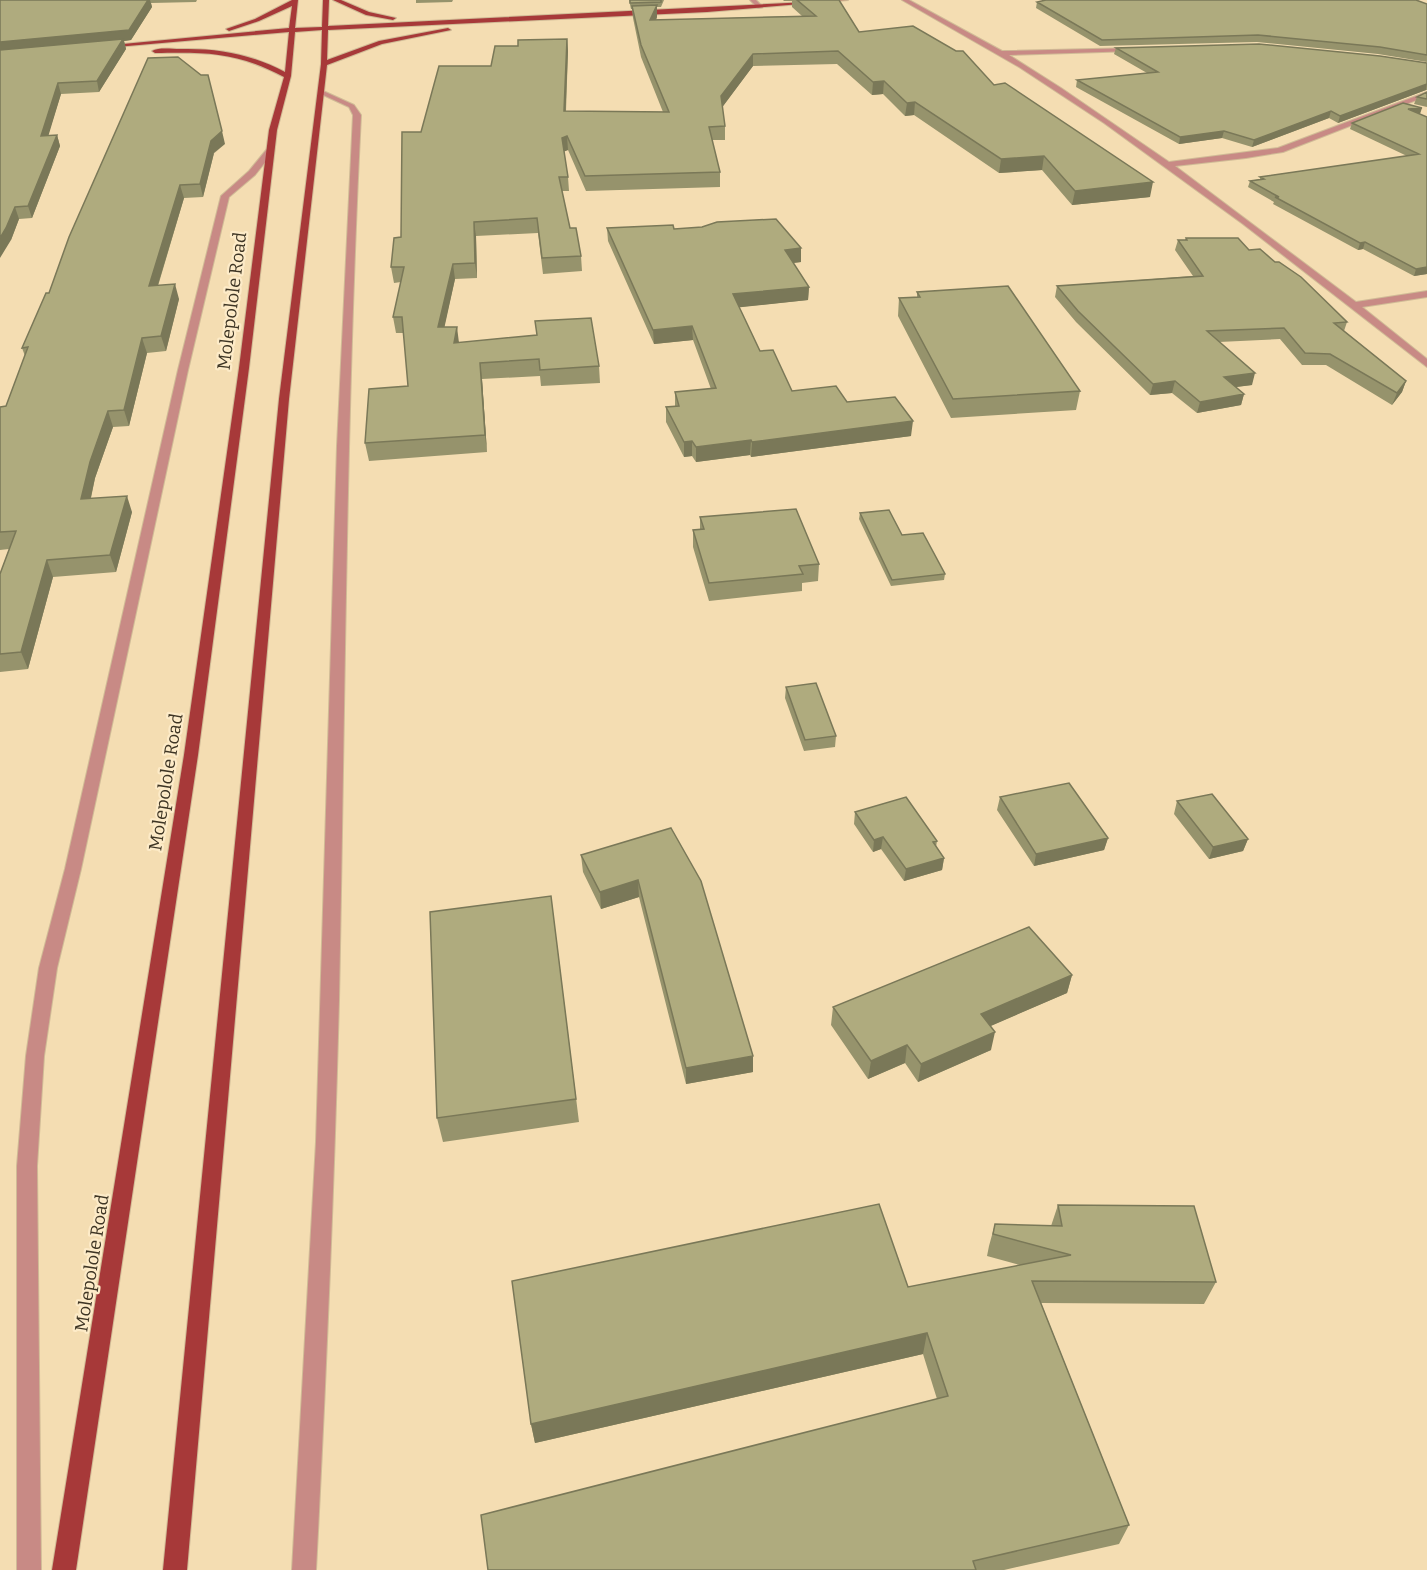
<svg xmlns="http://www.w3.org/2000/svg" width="1427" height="1570" viewBox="0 0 1427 1570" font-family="Bitter,serif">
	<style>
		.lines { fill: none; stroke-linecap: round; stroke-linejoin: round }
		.minor-casing { stroke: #d0bb96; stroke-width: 2 }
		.major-casing { stroke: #d0bb96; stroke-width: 2 }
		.minor { fill: #c88a85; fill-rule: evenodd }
		.major { fill: #a73939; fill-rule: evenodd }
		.wall { fill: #96936c }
		.shaded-wall { fill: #7a7858 }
		.building { fill: #afab7e; stroke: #7a7858; stroke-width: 1.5 }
		.labels { text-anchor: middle; stroke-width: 4.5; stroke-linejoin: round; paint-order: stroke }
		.street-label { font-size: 18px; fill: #3e3524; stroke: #fdebc8 }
	</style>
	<rect width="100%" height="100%" fill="#f4ddb2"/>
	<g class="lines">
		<g class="minor-casing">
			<path id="minor" d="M 750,0 L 756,0 L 763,7 L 758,8 Z
				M 902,0 L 909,0 L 1002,51 L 1136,48 L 1134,51 L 1009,55 L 1061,88 L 1169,162 L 1278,148 L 1427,92 L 1427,96 L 1283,152 L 1246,158 L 1175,166 L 1356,302 L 1427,291 L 1427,297 L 1362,307 L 1427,359 L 1427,367 L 1243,224 L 1104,123 L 1019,67 Z
				M 321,90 L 354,105 L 361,115 C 346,410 345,705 339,1000 C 334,1190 326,1380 316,1570 L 292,1570 L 316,1142 L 337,446 L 353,115 L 349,107 L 319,93 Z
				M 267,149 L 274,151 L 255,175 L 229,197 L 188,370 L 81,869 L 57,968 L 44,1056 L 37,1166 L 41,1570 L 17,1570 L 17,1166 L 26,1056 L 39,968 L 65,869 L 178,370 L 221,196 L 249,171 Z"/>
		</g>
		<g class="major-casing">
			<path id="major" d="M 292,0 L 298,0 L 295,28 L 322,27 L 323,0 L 329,0 L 328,26 L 848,0 L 707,12 L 328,30 L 327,60 L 379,41 L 448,28 L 451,30 L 382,44 L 327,65 L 289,399 L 187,1570 L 163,1570 L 279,399 L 321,64 L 322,30 L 295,32 L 291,76 L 277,130 L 249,368 L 198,755 L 76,1570 L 52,1570 L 184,755 L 239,368 L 269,130 L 284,77 C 237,52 207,52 155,53 L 152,51 C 159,47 171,49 180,49 C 218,48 251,54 285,72 L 289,32 L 105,48 L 102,46 L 289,28 L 292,6 L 259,21 L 229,31 L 226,29 L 255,19 Z
				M 333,0 L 341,0 L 369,12 L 396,18 L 393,20 L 366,15 Z"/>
		</g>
		<use href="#minor" class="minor"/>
		<use href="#major" class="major"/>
	</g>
	<path class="wall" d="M 0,0 L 197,0 L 196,2 L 151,3 L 152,7 L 131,40 L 124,41 L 126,49 L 99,92 L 61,94 L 48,135 L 57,135 L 60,146 L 32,218 L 19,219 L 11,240 Z
		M 416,0 L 453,0 L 452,2 L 416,3 Z
		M 629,0 L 664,0 L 661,7 L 657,7 L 657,17 L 656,20 L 802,16 L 792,7 L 792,1 L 784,1 L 783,0 L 839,0 L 859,32 L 994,85 L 1150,197 L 1072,205 L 1042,170 L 999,173 L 914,115 L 905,116 L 883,94 L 872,95 L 837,64 L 753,66 L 722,107 L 725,126 L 725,140 L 712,140 L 720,172 L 720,187 L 586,191 L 568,150 L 564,151 L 568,177 L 569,191 L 562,191 L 570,228 L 581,256 L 582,271 L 543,274 L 538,233 L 476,236 L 477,278 L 455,279 L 444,327 L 459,342 L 599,366 L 600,383 L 541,386 L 540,376 L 482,379 L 487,452 L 369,461 L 365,443 L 408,386 L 404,333 L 396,333 L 393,317 L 401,282 L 394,283 L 391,267 L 401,237 L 421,132 L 491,66 L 518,46 L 567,39 L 568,51 L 566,111 L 663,112 L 641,57 L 633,18 L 632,9 L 631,9 Z
		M 1037,2 L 1427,4 L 1427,62 L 1378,54 L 1257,42 L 1100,46 L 1036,8 Z
		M 1116,48 L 1427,63 L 1427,90 L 1426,90 L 1338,123 L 1329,118 L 1252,147 L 1222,138 L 1179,144 L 1076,87 L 1077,80 L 1147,73 L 1114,54 Z
		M 1427,92 L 1427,107 L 1414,104 L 1417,97 Z
		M 1420,114 L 1427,274 L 1414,276 L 1363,249 L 1358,250 L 1273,204 L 1274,202 L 1248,187 L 1250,181 L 1260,179 L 1260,177 L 1407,156 L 1350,129 L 1352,123 Z
		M 225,144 L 214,153 L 203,197 L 184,198 L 158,286 L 179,299 L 166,351 L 147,353 L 129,426 L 113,427 L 95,478 L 91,498 L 132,512 L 116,572 L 53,577 L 28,669 L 0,672 L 0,574 L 9,549 L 0,550 L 0,407 L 6,406 L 25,356 L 22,348 L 49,293 Z
		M 607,228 L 674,229 L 801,248 L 801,262 L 793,263 L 809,287 L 808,300 L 739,307 L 760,351 L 792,391 L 847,402 L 911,436 L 751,457 L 750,455 L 696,462 L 692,456 L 684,457 L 666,422 L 666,407 L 675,406 L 675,392 L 711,389 L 693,340 L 654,344 L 608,241 Z
		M 1186,238 L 1249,250 L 1275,262 L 1347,322 L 1344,331 L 1406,381 L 1402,392 L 1392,405 L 1326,365 L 1302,365 L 1280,339 L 1219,342 L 1252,385 L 1235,387 L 1244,394 L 1241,405 L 1197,413 L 1172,393 L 1150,395 L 1076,322 L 1055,297 L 1057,286 L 1193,276 L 1175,250 L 1178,240 L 1185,240 Z
		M 917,292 L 1080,391 L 1076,410 L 951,418 L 898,316 L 899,298 L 917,297 Z
		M 860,513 L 902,535 L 945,574 L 944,580 L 891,586 L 859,519 Z
		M 700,517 L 819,564 L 818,581 L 802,583 L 802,591 L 709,601 L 693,547 L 693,530 L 700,529 Z
		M 786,687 L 836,736 L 835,747 L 804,751 L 785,698 Z
		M 1000,797 L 1108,838 L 1104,850 L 1034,866 L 997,810 Z
		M 1177,801 L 1248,839 L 1243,851 L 1209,859 L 1174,814 Z
		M 855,812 L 937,841 L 936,847 L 944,858 L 942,870 L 904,881 L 881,849 L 873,852 L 854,824 Z
		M 581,855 L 701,881 L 753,1072 L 686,1084 L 639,897 L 601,909 L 583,872 Z
		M 551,896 L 579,1122 L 443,1142 L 437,1118 Z
		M 1072,975 L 1067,993 L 990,1026 L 991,1050 L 918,1082 L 905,1063 L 868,1079 L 831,1025 L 833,1007 Z
		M 1058,1205 L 1216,1282 L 1204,1304 L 1041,1303 L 1129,1525 L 1119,1544 L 1004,1570 L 488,1570 L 937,1399 L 923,1354 L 535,1443 L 531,1424 L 908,1287 L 1020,1265 L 987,1256 L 989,1246 L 995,1224 L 1051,1226 Z"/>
	<path class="shaded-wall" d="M 148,0 L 150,0 L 152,7 L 131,40 L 124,41 L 126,49 L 99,92 L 97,81 L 0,52 L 0,42 Z
		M 657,5 L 657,17 L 651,32 L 650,20 Z
		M 567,39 L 568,51 L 565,124 L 564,111 Z
		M 753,54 L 753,66 L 721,109 L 721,96 Z
		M 884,81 L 883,94 L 872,95 L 873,82 Z
		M 58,83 L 61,94 L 45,147 L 41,136 Z
		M 1427,84 L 1426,90 L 1338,123 L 1340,116 Z
		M 915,102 L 914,115 L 905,116 L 907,103 Z
		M 1422,108 L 1420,114 L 1408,109 Z
		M 1331,111 L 1329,118 L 1252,147 L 1254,140 Z
		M 222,131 L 225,144 L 214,153 L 203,197 L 200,184 L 211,141 Z
		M 1224,131 L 1222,138 L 1179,144 L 1180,137 Z
		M 57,135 L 60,146 L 32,218 L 28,206 Z
		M 567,136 L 568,150 L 563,152 L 562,138 Z
		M 1044,156 L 1042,170 L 999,173 L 1001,159 Z
		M 1153,182 L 1150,197 L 1072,205 L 1075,191 Z
		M 180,185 L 184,198 L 153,301 L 149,286 Z
		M 15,207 L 19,219 L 11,240 L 0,258 L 0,238 Z
		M 474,222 L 476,236 L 477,278 L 475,263 Z
		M 1365,242 L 1363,249 L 1358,250 L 1360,243 Z
		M 801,248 L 801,262 L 784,264 L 785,250 Z
		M 453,264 L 455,279 L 441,343 L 438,327 Z
		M 1427,267 L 1427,274 L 1414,276 L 1416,269 Z
		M 175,284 L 179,299 L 166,351 L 161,336 Z
		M 809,287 L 808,300 L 733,308 L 733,294 Z
		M 692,326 L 693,340 L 654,344 L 653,330 Z
		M 457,327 L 459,343 L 454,343 Z
		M 142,338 L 147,353 L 129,426 L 124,410 Z
		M 480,363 L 482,379 L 487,452 L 485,435 Z
		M 1255,373 L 1252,385 L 1221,389 L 1224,377 Z
		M 1175,381 L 1172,393 L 1150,395 L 1153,384 Z
		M 1406,381 L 1402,392 L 1392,405 L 1397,393 Z
		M 1244,394 L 1241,405 L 1197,413 L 1200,402 Z
		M 108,411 L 113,427 L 95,478 L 87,515 L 81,499 L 90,462 Z
		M 913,421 L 911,436 L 751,457 L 752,442 Z
		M 751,440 L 750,455 L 696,462 L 696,447 Z
		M 692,441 L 692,456 L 684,457 L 684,442 Z
		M 127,496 L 132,512 L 116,572 L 110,555 Z
		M 47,560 L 53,577 L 28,669 L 21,652 Z
		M 883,837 L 881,849 L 873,852 L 874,840 Z
		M 1108,838 L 1104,850 L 1034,866 L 1036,854 Z
		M 1248,839 L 1243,851 L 1209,859 L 1213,847 Z
		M 944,858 L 942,870 L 904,881 L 906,869 Z
		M 638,880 L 639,897 L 601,909 L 600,892 Z
		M 1072,975 L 1067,993 L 977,1032 L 981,1014 Z
		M 995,1032 L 991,1050 L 918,1082 L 921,1064 Z
		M 907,1045 L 905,1063 L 868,1079 L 871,1061 Z
		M 753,1056 L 753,1072 L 686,1084 L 686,1068 Z
		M 927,1333 L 923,1354 L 535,1443 L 531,1424 Z"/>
	<path class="building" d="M 0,0 L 148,0 L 129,30 L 0,42 Z
		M 630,0 L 661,0 L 661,2 L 630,3 Z
		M 797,0 L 839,0 L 859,32 L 913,26 L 956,51 L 963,51 L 994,85 L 1005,83 L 1153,182 L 1075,191 L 1044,156 L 1001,159 L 915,102 L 907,103 L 884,81 L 873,82 L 838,51 L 753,54 L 721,96 L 725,126 L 709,127 L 720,172 L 585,176 L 567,136 L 562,138 L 568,177 L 559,177 L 570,228 L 576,228 L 581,256 L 542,258 L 537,218 L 474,222 L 475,263 L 453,264 L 438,327 L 457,327 L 454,343 L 537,335 L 535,321 L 591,318 L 599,366 L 540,370 L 539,359 L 480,363 L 485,435 L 365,443 L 369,389 L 408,386 L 402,317 L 393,317 L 404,267 L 391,267 L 394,238 L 401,237 L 402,132 L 421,132 L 439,66 L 491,66 L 495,46 L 518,46 L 518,40 L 567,39 L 564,111 L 669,112 L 641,45 L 632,6 L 657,5 L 650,20 L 816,16 Z
		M 1046,0 L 1416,0 L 1427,4 L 1427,55 L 1380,47 L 1258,35 L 1102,40 L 1037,2 Z
		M 123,39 L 97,81 L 58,83 L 41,136 L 57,135 L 28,206 L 15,207 L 6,228 L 0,238 L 0,50 Z
		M 1259,44 L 1380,56 L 1427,63 L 1427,84 L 1340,116 L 1331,111 L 1254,140 L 1224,131 L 1180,137 L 1077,80 L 1158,72 L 1116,48 Z
		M 178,57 L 201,75 L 208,75 L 222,131 L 211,141 L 200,184 L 180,185 L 149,286 L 175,284 L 161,336 L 142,338 L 124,410 L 108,411 L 90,462 L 81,499 L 127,496 L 110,555 L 47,560 L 21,652 L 0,654 L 0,574 L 16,531 L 0,532 L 0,407 L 6,406 L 28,347 L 22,348 L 46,293 L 49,293 L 69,237 L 148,58 Z
		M 1427,92 L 1427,99 L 1417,97 Z
		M 1403,103 L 1422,108 L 1408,109 L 1427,117 L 1427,267 L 1416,269 L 1365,242 L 1360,243 L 1275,197 L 1279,197 L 1250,181 L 1264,179 L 1260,177 L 1419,154 L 1352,123 Z
		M 776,219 L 801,248 L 785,250 L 809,287 L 733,294 L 760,351 L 773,350 L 792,391 L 836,386 L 847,402 L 895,397 L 913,421 L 752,442 L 751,440 L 696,447 L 692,441 L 684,442 L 666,407 L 679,406 L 675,392 L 716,388 L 692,326 L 653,330 L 607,228 L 673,225 L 674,229 L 702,227 L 717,222 Z
		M 1186,238 L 1238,238 L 1249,250 L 1260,249 L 1275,262 L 1279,262 L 1301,277 L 1347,322 L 1334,323 L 1406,381 L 1397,393 L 1330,354 L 1305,353 L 1284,328 L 1207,331 L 1255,373 L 1224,377 L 1244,394 L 1200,402 L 1175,381 L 1153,384 L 1078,311 L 1057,286 L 1203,276 L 1178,240 L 1187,240 Z
		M 1008,286 L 1080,391 L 953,399 L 899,298 L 920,297 L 917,292 Z
		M 796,509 L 819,564 L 799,566 L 803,574 L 709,583 L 693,530 L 704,529 L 700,517 Z
		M 889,510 L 902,535 L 923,533 L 945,574 L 892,580 L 860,513 Z
		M 816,683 L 836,736 L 805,740 L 786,687 Z
		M 1069,783 L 1108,838 L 1036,854 L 1000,797 Z
		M 1212,794 L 1248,839 L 1213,847 L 1177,801 Z
		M 906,797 L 937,841 L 933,842 L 944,858 L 906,869 L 883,837 L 874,840 L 855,812 Z
		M 671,828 L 701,881 L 753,1056 L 686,1068 L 638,880 L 600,892 L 581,855 Z
		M 551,896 L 576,1099 L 437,1118 L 430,912 Z
		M 1029,927 L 1072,975 L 981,1014 L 995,1032 L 921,1064 L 907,1045 L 871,1061 L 833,1007 Z
		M 879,1204 L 908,1287 L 1071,1255 L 993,1234 L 995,1224 L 1062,1226 L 1058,1205 L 1194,1206 L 1216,1282 L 1032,1281 L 1129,1525 L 973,1561 L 976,1570 L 488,1570 L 481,1515 L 948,1396 L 927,1333 L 531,1424 L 512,1281 Z"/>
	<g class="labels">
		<g class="street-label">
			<text transform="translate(232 301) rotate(-83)" y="6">Molepolole Road</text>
			<text transform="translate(166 782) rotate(-81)" y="6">Molepolole Road</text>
			<text transform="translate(92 1263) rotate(-81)" y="6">Molepolole Road</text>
		</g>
	</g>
</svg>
